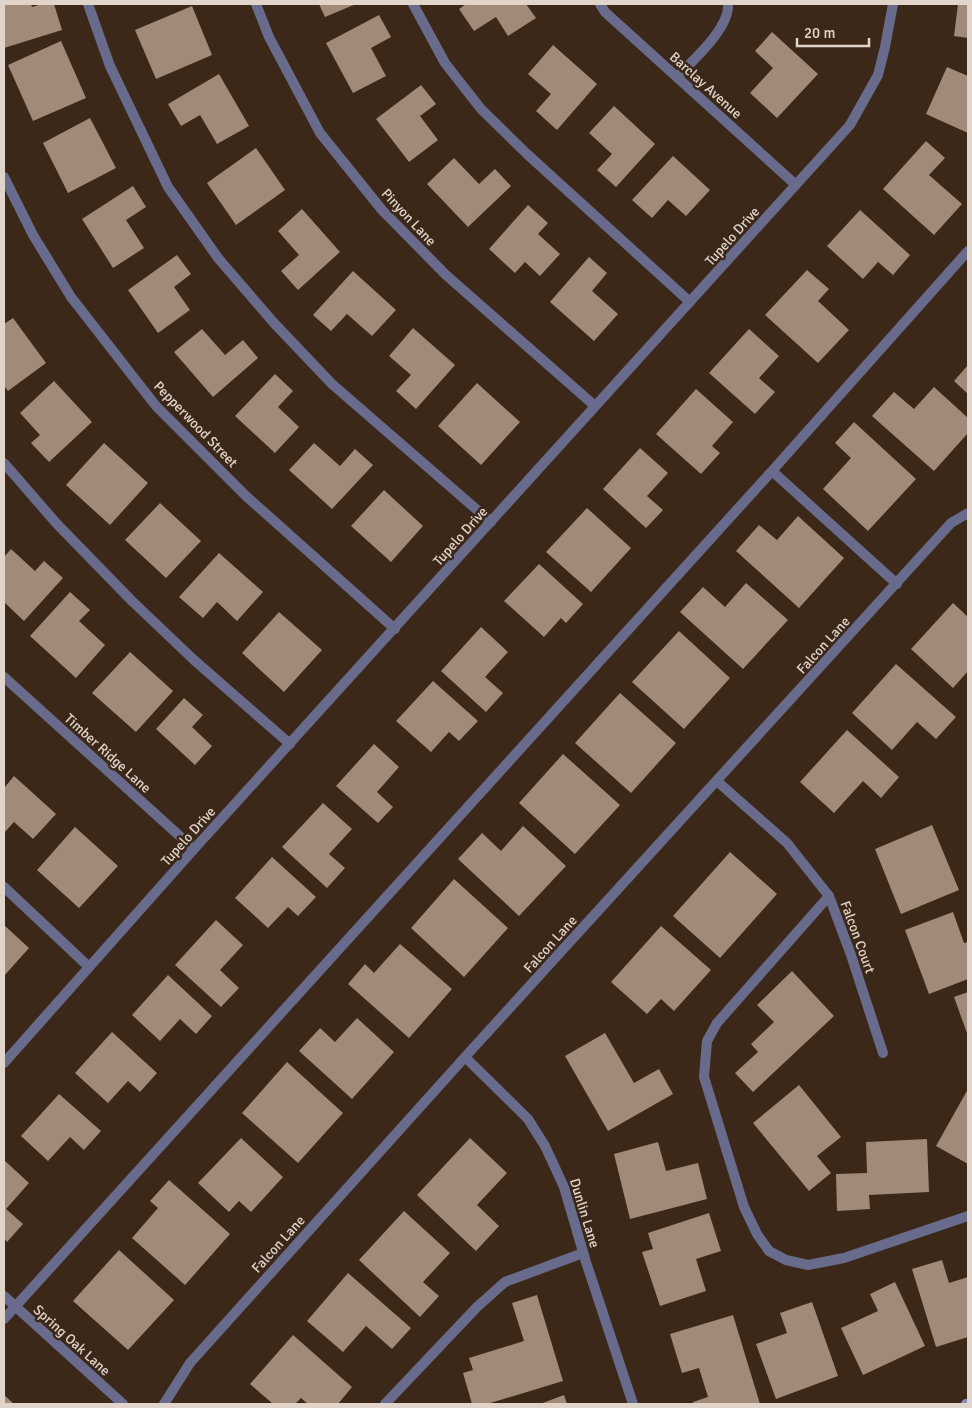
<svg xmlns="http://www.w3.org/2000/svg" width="972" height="1408" viewBox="0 0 972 1408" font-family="Signika,sans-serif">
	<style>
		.building { fill: #a18a78 }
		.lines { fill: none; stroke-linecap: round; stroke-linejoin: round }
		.lane { stroke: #696b8c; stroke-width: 10 }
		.street { stroke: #696b8c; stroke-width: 10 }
		.secondary { stroke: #8a8ec2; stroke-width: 10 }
		.labels { text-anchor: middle; stroke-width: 5; stroke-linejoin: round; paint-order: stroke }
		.street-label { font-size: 14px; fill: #e0d4cb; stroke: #3b2819 }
	</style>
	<rect width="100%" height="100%" fill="#3b2819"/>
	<path class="building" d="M 4,4 L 31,4 L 32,7 L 42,4 L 54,4 L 62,30 L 4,48 Z
		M 319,4 L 356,4 L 325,17 Z
		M 466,4 L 526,4 L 536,18 L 508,36 L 496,17 L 474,31 L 459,9 Z
		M 958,4 L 968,4 L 968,38 L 954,36 Z
		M 192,6 L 212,55 L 156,79 L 135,30 Z
		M 379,15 L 391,37 L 371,48 L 386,76 L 353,93 L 326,43 Z
		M 772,32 L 818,74 L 777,118 L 750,93 L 773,68 L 755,51 Z
		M 61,41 L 86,98 L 33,121 L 8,65 Z
		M 553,45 L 597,84 L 557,130 L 536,111 L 551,94 L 528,74 Z
		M 947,67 L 968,76 L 968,133 L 926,114 Z
		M 219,74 L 249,126 L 217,144 L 200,115 L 181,126 L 168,104 Z
		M 421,85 L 436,104 L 420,116 L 438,140 L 409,162 L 376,119 Z
		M 614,106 L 655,144 L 616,187 L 597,170 L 612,154 L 589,133 Z
		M 90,118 L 116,168 L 68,193 L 43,143 Z
		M 926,141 L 945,158 L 929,175 L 962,204 L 934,235 L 883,189 Z
		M 256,148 L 285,190 L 236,225 L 207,183 Z
		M 673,156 L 710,190 L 686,216 L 668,200 L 652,218 L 632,200 Z
		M 454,158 L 479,184 L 495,169 L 511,186 L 468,227 L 427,184 Z
		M 133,186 L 146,207 L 126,220 L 144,248 L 113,268 L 82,219 Z
		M 528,205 L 548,223 L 538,234 L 560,254 L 540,276 L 525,262 L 515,273 L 489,249 Z
		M 302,209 L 340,252 L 298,290 L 281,271 L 299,255 L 278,231 Z
		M 860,210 L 910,255 L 893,275 L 878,262 L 863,279 L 827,246 Z
		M 177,255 L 191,274 L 174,287 L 190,310 L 158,333 L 128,290 Z
		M 589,257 L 607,273 L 592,291 L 618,314 L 594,341 L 550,302 Z
		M 807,270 L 829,289 L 818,301 L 849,330 L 818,363 L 765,315 Z
		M 353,271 L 396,310 L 372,336 L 347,314 L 331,331 L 313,315 Z
		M 13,318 L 46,363 L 8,391 L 4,386 L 4,324 Z
		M 413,328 L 455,365 L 416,409 L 396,391 L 411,375 L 389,356 Z
		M 202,329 L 225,355 L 243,340 L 258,358 L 213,397 L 174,352 Z
		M 749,329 L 779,356 L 759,378 L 775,392 L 755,414 L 709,373 Z
		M 968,365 L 968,394 L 954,381 Z
		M 275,374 L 293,391 L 278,407 L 299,427 L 275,453 L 235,416 Z
		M 54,381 L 92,422 L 49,462 L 31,443 L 40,435 L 20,413 Z
		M 477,383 L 520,422 L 481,465 L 438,426 Z
		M 934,387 L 968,418 L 968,433 L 934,471 L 872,416 L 894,392 L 914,409 Z
		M 696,389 L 733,422 L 712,446 L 720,453 L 701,474 L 656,434 Z
		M 854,422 L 916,479 L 868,531 L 823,489 L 851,458 L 835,443 Z
		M 104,443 L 148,483 L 110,525 L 66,485 Z
		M 314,443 L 340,466 L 355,449 L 373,465 L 332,509 L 289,470 Z
		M 640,448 L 668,473 L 647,496 L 663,510 L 646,528 L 603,489 Z
		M 384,490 L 423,526 L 391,562 L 351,526 Z
		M 160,503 L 201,541 L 166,578 L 125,540 Z
		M 587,508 L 631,548 L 591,592 L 546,552 Z
		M 798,516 L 844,558 L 799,608 L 736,551 L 759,525 L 777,540 Z
		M 11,549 L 35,571 L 44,561 L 63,578 L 24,621 L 4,602 L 4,557 Z
		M 219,553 L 263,592 L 237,621 L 217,602 L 203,618 L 179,597 Z
		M 539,564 L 583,604 L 566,623 L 561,618 L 544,637 L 504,601 Z
		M 746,583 L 788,620 L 743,669 L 680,612 L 703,587 L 725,607 Z
		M 70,592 L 90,610 L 79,621 L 105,645 L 76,678 L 30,636 Z
		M 953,603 L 968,617 L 968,671 L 953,688 L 911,649 Z
		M 279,612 L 322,650 L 284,692 L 242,653 Z
		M 481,627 L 508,652 L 485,677 L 503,693 L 486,712 L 441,671 Z
		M 679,631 L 730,678 L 684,729 L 632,682 Z
		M 130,652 L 173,691 L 136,732 L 92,693 Z
		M 896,664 L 956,717 L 936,739 L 917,722 L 892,750 L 852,713 Z
		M 433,681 L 478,721 L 459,741 L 449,732 L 431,752 L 396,721 Z
		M 620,693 L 676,743 L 631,793 L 575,743 Z
		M 184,698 L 203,715 L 192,727 L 212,746 L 195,765 L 156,729 Z
		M 847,730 L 899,777 L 881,798 L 863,781 L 834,813 L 800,782 Z
		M 374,744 L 399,767 L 377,792 L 393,807 L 378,823 L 336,786 Z
		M 563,754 L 620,805 L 575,854 L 519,803 Z
		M 14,776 L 56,814 L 33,839 L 14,822 L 4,833 L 4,788 Z
		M 323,803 L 352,829 L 329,854 L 345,868 L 327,888 L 282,847 Z
		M 932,825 L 959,890 L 901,914 L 875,849 Z
		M 523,826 L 566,866 L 519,916 L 458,859 L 482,833 L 501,851 Z
		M 75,827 L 118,866 L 79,908 L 37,870 Z
		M 730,852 L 777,894 L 720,958 L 673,916 Z
		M 272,857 L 316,897 L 298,916 L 288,907 L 268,928 L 235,898 Z
		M 454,879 L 508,928 L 464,977 L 411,928 Z
		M 953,912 L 964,943 L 968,942 L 968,979 L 929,994 L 905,930 Z
		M 216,920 L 243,945 L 220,970 L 239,988 L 221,1007 L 175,965 Z
		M 4,925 L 29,948 L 4,976 Z
		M 661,926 L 711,970 L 674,1011 L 661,999 L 647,1014 L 611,982 Z
		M 400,944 L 452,989 L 409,1038 L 348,984 L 365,964 L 374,973 Z
		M 792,971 L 834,1016 L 753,1092 L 735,1073 L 758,1052 L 751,1044 L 774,1022 L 757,1005 Z
		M 168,975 L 212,1016 L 196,1034 L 180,1019 L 160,1041 L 132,1015 Z
		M 968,992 L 968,1036 L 954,997 Z
		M 357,1018 L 394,1052 L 352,1099 L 299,1051 L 320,1028 L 335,1042 Z
		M 112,1032 L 157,1073 L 140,1092 L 128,1081 L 108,1103 L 75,1073 Z
		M 605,1033 L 634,1083 L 659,1069 L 673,1094 L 608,1131 L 565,1056 Z
		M 287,1062 L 343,1113 L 298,1163 L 242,1113 Z
		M 799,1085 L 841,1137 L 817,1156 L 831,1173 L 809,1191 L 753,1123 Z
		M 968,1089 L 968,1164 L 936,1146 Z
		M 59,1094 L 101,1131 L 84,1150 L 70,1137 L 48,1161 L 21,1136 Z
		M 241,1138 L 283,1177 L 251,1212 L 239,1201 L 229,1212 L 198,1183 Z
		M 470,1138 L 507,1173 L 477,1205 L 499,1226 L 476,1251 L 417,1195 Z
		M 927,1139 L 929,1192 L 869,1195 L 870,1209 L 837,1211 L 836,1174 L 867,1173 L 866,1142 Z
		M 658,1142 L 666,1171 L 698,1163 L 707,1199 L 630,1219 L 614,1154 Z
		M 4,1160 L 29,1183 L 6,1209 L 23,1224 L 7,1242 L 4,1238 Z
		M 169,1180 L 230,1234 L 185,1285 L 132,1238 L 158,1208 L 150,1201 Z
		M 404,1211 L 450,1253 L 423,1282 L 439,1296 L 420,1317 L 359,1260 Z
		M 709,1213 L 721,1251 L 696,1259 L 706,1291 L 660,1306 L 642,1252 L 653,1249 L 648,1233 Z
		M 119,1250 L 174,1300 L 128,1350 L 73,1301 Z
		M 942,1260 L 949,1283 L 968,1277 L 968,1337 L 936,1347 L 912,1269 Z
		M 348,1273 L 411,1328 L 392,1349 L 366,1326 L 343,1352 L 307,1321 Z
		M 895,1282 L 925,1346 L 863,1375 L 841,1328 L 878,1311 L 870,1294 Z
		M 537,1295 L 563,1381 L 487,1404 L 472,1404 L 463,1373 L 473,1370 L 469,1358 L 524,1341 L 512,1303 Z
		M 812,1302 L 838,1376 L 776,1399 L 756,1344 L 787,1333 L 780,1313 Z
		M 733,1315 L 760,1404 L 694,1404 L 693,1402 L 708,1397 L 699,1368 L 682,1373 L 670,1334 Z
		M 293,1335 L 352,1387 L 338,1404 L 308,1404 L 301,1398 L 295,1404 L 273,1404 L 250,1384 Z
		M 4,1395 L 14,1404 L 4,1404 Z
		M 564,1395 L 567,1404 L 540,1404 Z"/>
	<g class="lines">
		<path class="lane" d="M 88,4 L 110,66 L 168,187 L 218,258 L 274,323 L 332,384 L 491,522
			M 413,4 L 445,63 L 481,109 L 527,154 L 690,302
			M 677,77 C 693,60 730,28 728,4
			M 4,463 L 57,524 L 132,601 L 194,660 L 290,744
			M 772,471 L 897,584
			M 4,887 L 89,967
			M 829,896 L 717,1023 L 707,1041 L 704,1077 L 744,1207 L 757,1234 L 769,1251 L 786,1260 L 808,1265 L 844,1258 L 968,1216
			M 4,1319 L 772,471 L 968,251
			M 385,1404 L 477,1307 L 505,1282 L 583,1253"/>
		<path class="street" d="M 256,4 L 269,37 L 320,133 L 382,210 L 446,275 L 595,406
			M 600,4 L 605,12 L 796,185
			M 4,177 L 33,235 L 71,297 L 156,406 L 246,496 L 395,629
			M 4,677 L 194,849
			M 718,782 L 787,843 L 829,896 L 851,955 L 883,1053
			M 465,1057 L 528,1119 L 545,1146 L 564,1187 L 586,1262 L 633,1404
			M 4,1063 L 194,849 L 850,125 L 878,75 L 885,47 L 893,4
			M 4,1296 L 123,1404
			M 164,1404 L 190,1363 L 465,1057 L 951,523 L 968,513"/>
		<path class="secondary" d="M 966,1404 L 968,1404"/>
	</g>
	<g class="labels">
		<g class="street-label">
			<text transform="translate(706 85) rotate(42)" y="5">Barclay Avenue</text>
			<text transform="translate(409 217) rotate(47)" y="5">Pinyon Lane</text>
			<text transform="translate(732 236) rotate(-48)" y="5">Tupelo Drive</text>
			<text transform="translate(196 424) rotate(46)" y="5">Pepperwood Street</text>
			<text transform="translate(460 536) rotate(-48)" y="5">Tupelo Drive</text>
			<text transform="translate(823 645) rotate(-48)" y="5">Falcon Lane</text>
			<text transform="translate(108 753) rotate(42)" y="5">Timber Ridge Lane</text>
			<text transform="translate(188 836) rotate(-48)" y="5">Tupelo Drive</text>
			<text transform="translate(858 937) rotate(70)" y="5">Falcon Court</text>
			<text transform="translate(550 944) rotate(-48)" y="5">Falcon Lane</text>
			<text transform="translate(585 1213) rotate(73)" y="5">Dunlin Lane</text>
			<text transform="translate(278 1244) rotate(-48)" y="5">Falcon Lane</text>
			<text transform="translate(72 1340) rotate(42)" y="5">Spring Oak Lane</text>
		</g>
	</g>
	<rect width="972" height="1408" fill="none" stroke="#e0d4cb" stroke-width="10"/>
	<path d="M797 38v8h72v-8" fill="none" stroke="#e0d4cb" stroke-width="2.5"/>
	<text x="804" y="38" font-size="15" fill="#e0d4cb" stroke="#3b2819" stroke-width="4" paint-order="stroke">20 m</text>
</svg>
